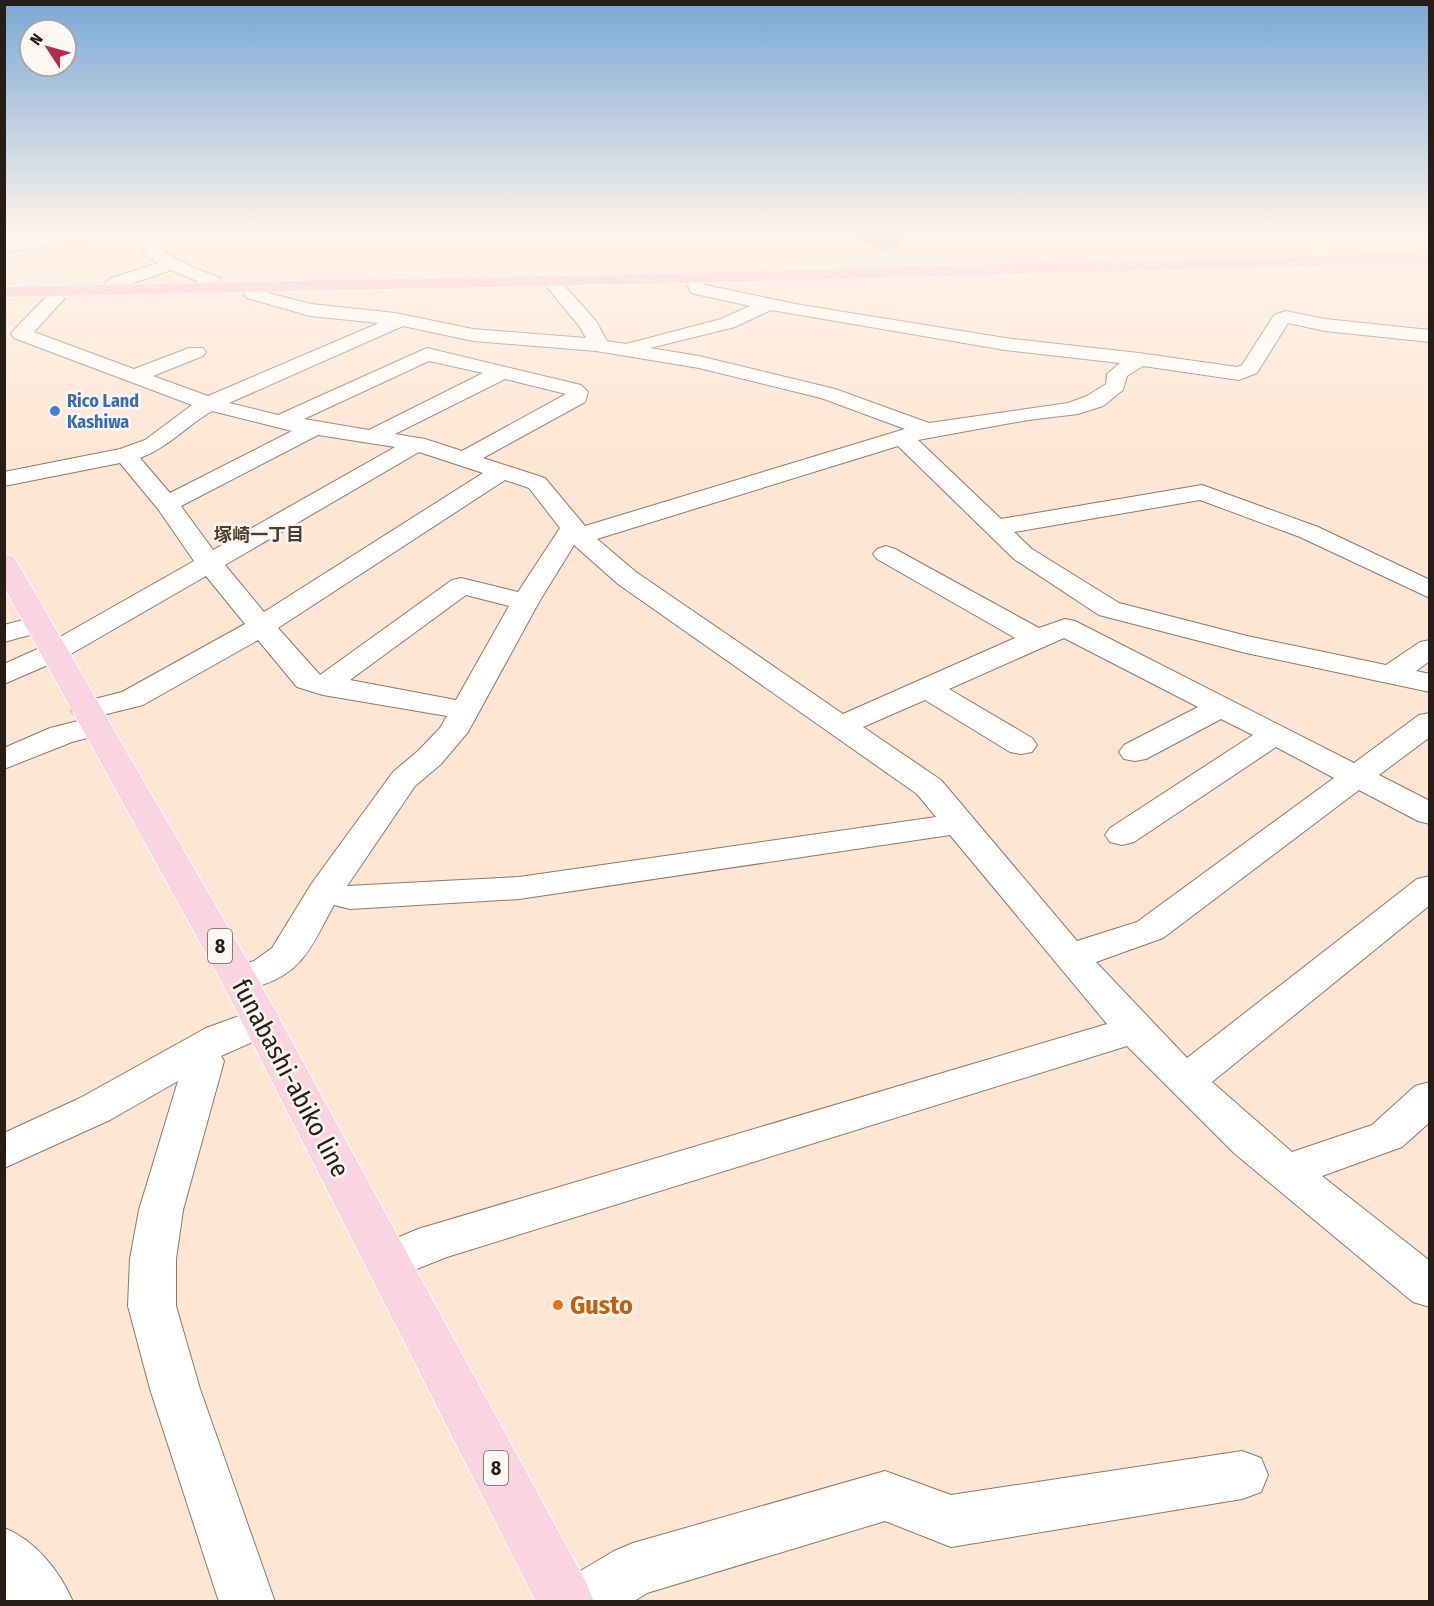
<svg xmlns="http://www.w3.org/2000/svg" width="1434" height="1606" viewBox="0 0 1434 1606" font-family="'Fira Sans Condensed','Noto Sans JP',sans-serif">
	<style>
		.water { fill: #7296bc }
		.lines { fill: none; stroke-linecap: round; stroke-linejoin: round }
		.street-casing { stroke: #8e7868; stroke-width: 2 }
		.primary-casing { stroke: #fff; stroke-width: 2 }
		.highway-casing { stroke: #fff; stroke-width: 2 }
		.street { fill: #fff; fill-rule: evenodd }
		.primary { fill: #fad4e0; fill-rule: evenodd }
		.highway { fill: #f7b8cb; fill-rule: evenodd }
		.shop-dot { fill: #3f7fe0; stroke: #fcf7f3; stroke-width: 2 }
		.food-dot { fill: #e8710a; stroke: #fcf7f3; stroke-width: 2 }
		.labels { text-anchor: middle; stroke-width: 5; stroke-linejoin: round; paint-order: stroke }
		.far-shop-label { font-size: 18px; font-weight: bold; fill: #366cbe; stroke: #fcf7f3; text-anchor: start }
		.far-neighbourhood-label { font-size: 18px; font-weight: bold; fill: #4f3b2d; stroke: #fcf7f3 }
		.shield { fill: #fcf7f3; stroke: #665e58; stroke-width: 1.5 }
		.shield-label { font-size: 20px; font-weight: bold; fill: #251d16 }
		.near-street-label { font-size: 26px; fill: #251d16; stroke: #fcf7f3 }
		.near-food-label { font-size: 26px; font-weight: bold; fill: #c56008; stroke: #fcf7f3; text-anchor: start }
	</style>
	<rect width="100%" height="100%" fill="#fee6d3"/>
	<path class="water" d="M 841,233 L 906,233 L 898,246 L 882,250 Z"/>
	<g class="lines">
		<g class="street-casing">
			<path id="street" d="M 77,233 L 124,233 L 116,238 L 4,252 L 4,242 Z
				M 136,233 L 152,233 C 164,261 194,267 220,278 L 222,287 L 219,291 L 207,291 L 204,284 L 171,270 L 121,287 L 116,293 L 104,293 L 101,289 L 109,279 L 158,263 L 145,255 Z
				M 696,278 L 702,279 L 705,285 L 801,305 L 1005,338 L 1139,353 L 1237,367 L 1242,365 L 1274,315 L 1286,311 L 1325,319 L 1430,330 L 1430,342 L 1325,331 L 1288,323 L 1257,373 L 1239,380 L 1143,366 L 1127,376 L 1123,390 L 1103,406 L 1078,414 L 1028,420 L 918,440 L 1001,519 L 1202,485 L 1318,527 L 1430,580 L 1430,598 L 1300,537 L 1200,500 L 1014,532 L 1032,549 L 1119,603 L 1247,636 L 1386,665 L 1420,642 L 1430,640 L 1430,661 L 1416,671 L 1430,674 L 1430,692 L 1246,653 L 1099,615 L 1014,559 L 898,446 L 597,539 L 636,572 L 843,714 L 1015,638 L 877,559 L 873,554 L 877,549 L 886,546 L 895,549 L 1039,628 L 1065,619 L 1075,621 L 1354,763 L 1419,715 L 1430,713 L 1430,737 L 1379,775 L 1430,801 L 1430,824 L 1418,821 L 1359,790 L 1163,938 L 1096,962 L 1187,1058 L 1417,879 L 1430,876 L 1430,905 L 1212,1082 L 1292,1152 L 1372,1125 L 1415,1086 L 1430,1082 L 1430,1122 L 1402,1147 L 1322,1176 L 1430,1261 L 1430,1307 L 1413,1302 L 1234,1153 L 1127,1046 L 447,1257 L 389,1280 L 373,1274 L 366,1261 L 373,1248 L 418,1229 L 1107,1024 L 950,835 L 519,899 L 350,909 L 334,905 C 313,942 305,971 262,985 C 248,990 240,992 226,988 L 220,979 L 226,970 L 254,961 L 272,948 L 312,883 L 393,772 L 419,750 L 440,728 L 447,716 L 323,695 L 297,687 L 258,640 L 143,705 L 95,717 L 106,719 L 110,726 L 106,733 L 72,742 L 4,769 L 4,748 L 50,728 L 86,719 L 75,716 L 71,710 L 75,704 L 122,692 L 245,624 L 206,576 L 64,658 L 4,684 L 4,664 L 44,646 L 194,561 L 158,509 L 120,463 L 4,486 L 4,472 L 120,449 L 145,440 L 192,405 L 14,338 L 11,334 L 14,330 L 48,295 L 62,295 L 64,299 L 34,332 L 134,369 L 189,348 L 203,348 L 206,352 L 203,356 L 153,376 L 208,396 L 379,323 L 310,316 L 247,298 L 244,294 L 247,290 L 253,289 L 311,304 L 395,313 L 473,329 L 586,338 L 580,327 L 547,287 L 556,282 L 562,283 L 596,321 L 607,341 L 626,344 L 721,319 L 750,306 L 691,293 L 687,283 ZM 771,310 L 1005,350 L 1120,363 L 1107,374 L 1106,384 L 1087,396 L 1068,403 L 929,423 L 835,389 L 699,356 L 650,348 L 735,327 ZM 403,326 L 473,341 L 596,351 L 699,368 L 821,398 L 905,429 L 585,526 L 545,478 L 483,458 L 585,402 L 588,392 L 581,385 L 427,348 L 278,415 L 229,403 ZM 429,361 L 483,373 L 369,430 L 304,419 ZM 505,379 L 566,394 L 462,451 L 425,439 L 395,434 ZM 212,411 L 292,431 L 170,493 L 140,458 C 169,447 185,427 212,411 ZM 318,435 L 395,447 L 213,550 L 181,506 ZM 419,452 L 483,473 L 264,612 L 225,565 ZM 505,480 L 529,488 L 560,528 L 518,592 L 461,578 L 452,580 L 320,675 L 278,628 ZM 574,545 L 618,584 L 917,794 L 936,817 L 519,877 L 347,886 L 415,786 L 441,764 L 468,732 L 539,602 ZM 466,595 L 509,606 L 456,700 L 350,680 ZM 1064,638 L 1198,707 L 1124,745 L 1119,752 L 1124,759 L 1135,761 L 1146,759 L 1221,719 L 1253,735 L 1110,828 L 1105,835 L 1110,842 L 1122,845 L 1134,842 L 1276,747 L 1334,778 L 1137,922 L 1077,941 L 941,780 L 863,727 L 925,700 L 1010,752 L 1021,754 L 1032,752 L 1037,745 L 1032,738 L 949,689 Z
				M 38,616 L 48,618 L 52,624 L 48,630 L 4,642 L 4,625 Z
				M 261,1008 L 275,1012 L 281,1022 L 275,1032 L 221,1056 L 224,1061 L 183,1210 L 176,1259 L 176,1306 L 200,1389 L 275,1602 L 219,1602 L 150,1389 L 128,1306 L 130,1259 L 139,1210 L 178,1081 L 110,1120 L 4,1168 L 4,1133 L 80,1098 L 206,1028 Z
				M 1242,1451 L 1261,1458 L 1268,1475 L 1261,1492 L 1242,1499 L 951,1547 L 885,1521 L 647,1593 L 633,1602 L 554,1602 L 562,1582 L 614,1551 L 633,1543 L 885,1471 L 951,1495 Z
				M 4,1528 C 35,1540 60,1571 73,1602 L 8,1602 L 4,1597 Z"/>
		</g>
		<g class="primary-casing">
			<path id="primary" d="M 4,554 L 13,556 L 17,562 L 258,979 L 586,1582 L 594,1602 L 536,1602 L 220,979 L 4,587 Z"/>
		</g>
		<g class="highway-casing">
			<path id="highway" d="M 1430,253 L 1430,263 L 685,283 L 4,297 L 4,287 L 685,273 Z"/>
		</g>
		<use href="#street" class="street"/>
		<use href="#primary" class="primary"/>
		<use href="#highway" class="highway"/>
	</g>
	<linearGradient id="sky" x2="0" y2="1"><stop stop-color="#79a8d6"/><stop offset="0.51" stop-color="#fff4eb"/><stop offset="1" stop-color="#fff4eb" stop-opacity="0"/></linearGradient>
	<rect width="1434" height="458" fill="url(#sky)"/>
	<circle class="shop-dot" cx="55" cy="411" r="6"/>
	<circle class="food-dot" cx="558" cy="1305" r="6"/>
	<g class="labels">
		<g class="far-shop-label">
			<text x="67" y="407">Rico Land<tspan x="67" dy="21">Kashiwa</tspan></text>
		</g>
		<g class="far-neighbourhood-label">
			<text x="259" y="541">塚崎一丁目</text>
		</g>
		<g class="shield">
			<rect x="208" y="929" width="24" height="34" rx="4.5"/>
			<rect x="484" y="1451" width="24" height="34" rx="4.5"/>
		</g>
		<g class="shield-label">
			<text x="220" y="953">8</text>
			<text x="496" y="1475">8</text>
		</g>
		<g class="near-street-label">
			<text transform="translate(291 1078) rotate(62)" y="9">funabashi-abiko line</text>
		</g>
		<g class="near-food-label">
			<text x="570" y="1314">Gusto</text>
		</g>
	</g>
	<rect width="1434" height="1606" fill="none" stroke="#251d16" stroke-width="12"/>
	<g transform="translate(48 48) rotate(306)"><circle r="28" fill="#fcf7f3" stroke="#a6a09b" stroke-width="1.5"/>
	<path d="M0-4.5L10 22L0 15L-10 22Z" fill="#b9284a"/>
	<text y="-9" font-size="16" font-weight="bold" text-anchor="middle" fill="#251d16">N</text>
	</g>
</svg>
